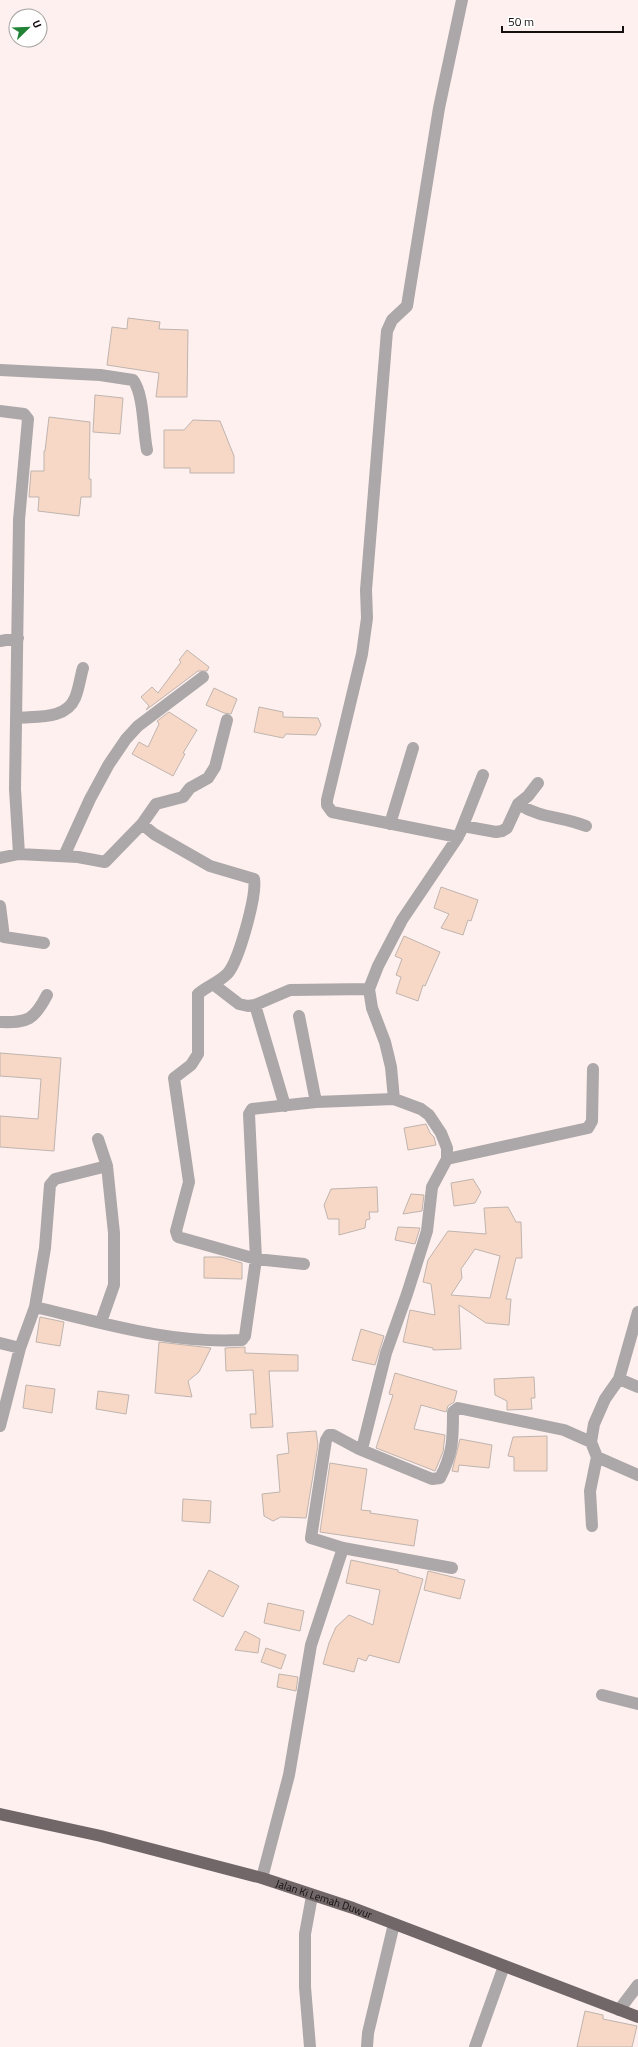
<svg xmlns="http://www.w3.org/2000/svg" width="638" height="2047" viewBox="0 0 638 2047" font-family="'Titillium Web',sans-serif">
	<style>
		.building { fill: #f7d8c7; stroke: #bfb4ae; fill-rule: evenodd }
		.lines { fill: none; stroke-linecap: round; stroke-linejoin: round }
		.minor { stroke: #aca7a8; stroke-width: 12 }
		.major { stroke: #716769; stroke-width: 12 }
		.labels { text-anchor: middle; stroke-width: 3.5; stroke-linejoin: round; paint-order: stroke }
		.street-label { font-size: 11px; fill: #151010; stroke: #fff }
	</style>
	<rect width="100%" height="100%" fill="#fef0ef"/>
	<path class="building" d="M 128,318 L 160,322 L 159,329 L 188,330 L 187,397 L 156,397 L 159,373 L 107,365 L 112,327 L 127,329 Z
		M 95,395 L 123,398 L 120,434 L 93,432 Z
		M 49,417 L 90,422 L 89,479 L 91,479 L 91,497 L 81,497 L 79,516 L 38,511 L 39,497 L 29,497 L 31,471 L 44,471 L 44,451 L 45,451 Z
		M 193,420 L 220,421 L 234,456 L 234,473 L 190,473 L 190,468 L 164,468 L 164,430 L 184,430 Z
		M 187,650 L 209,667 L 207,671 L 198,671 L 146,710 L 149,706 L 141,697 L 152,687 L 158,693 L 181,662 L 179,660 Z
		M 214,688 L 237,699 L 231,714 L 224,713 L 206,705 Z
		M 259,707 L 283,712 L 283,717 L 318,718 L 321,725 L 316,735 L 286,734 L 283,738 L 254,732 Z
		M 169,712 L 197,730 L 183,753 L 185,754 L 173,776 L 132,754 L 139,742 L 148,747 L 159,724 L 157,721 Z
		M 441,887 L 478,900 L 471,921 L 468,920 L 463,935 L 441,928 L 449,914 L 434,908 Z
		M 404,936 L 440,952 L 425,986 L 423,985 L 418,1001 L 396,993 L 401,977 L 396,975 L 402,959 L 395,956 Z
		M 0,1053 L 61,1058 L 54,1151 L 0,1147 L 0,1116 L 38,1119 L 41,1079 L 0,1076 Z
		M 426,1124 L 430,1133 L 434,1137 L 436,1145 L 408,1150 L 404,1128 Z
		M 473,1179 L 481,1192 L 475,1203 L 454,1206 L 451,1183 Z
		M 377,1187 L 378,1212 L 369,1212 L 370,1219 L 366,1220 L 365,1228 L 339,1235 L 339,1219 L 328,1219 L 324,1205 L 331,1189 Z
		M 411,1194 L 424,1195 L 422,1211 L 403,1214 Z
		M 508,1207 L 516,1222 L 521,1222 L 522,1258 L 516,1258 L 506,1299 L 511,1299 L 509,1325 L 486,1323 L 459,1305 L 461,1349 L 433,1350 L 433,1348 L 403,1342 L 410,1310 L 435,1315 L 431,1284 L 423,1282 L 428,1260 L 448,1231 L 486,1234 L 484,1208 ZM 475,1249 L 500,1256 L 490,1298 L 451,1295 L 462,1278 L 461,1269 Z
		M 398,1227 L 420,1228 L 415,1244 L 395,1240 Z
		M 204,1257 L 221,1257 L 242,1263 L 242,1279 L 204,1278 Z
		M 40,1317 L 64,1322 L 60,1346 L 36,1342 Z
		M 361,1329 L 384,1336 L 375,1365 L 352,1360 Z
		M 159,1342 L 211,1348 L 199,1372 L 188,1381 L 192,1397 L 155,1393 Z
		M 245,1347 L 245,1353 L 298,1355 L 298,1371 L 269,1371 L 273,1427 L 251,1428 L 250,1414 L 256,1414 L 253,1370 L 226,1371 L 225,1348 Z
		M 395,1373 L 457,1391 L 454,1402 L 448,1406 L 446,1412 L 421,1405 L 414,1429 L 445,1435 L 443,1452 L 435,1471 L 376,1448 L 393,1395 L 389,1394 Z
		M 534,1377 L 535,1398 L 531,1398 L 532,1409 L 507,1410 L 507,1401 L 495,1395 L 494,1379 Z
		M 26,1385 L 55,1389 L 52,1413 L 23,1408 Z
		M 98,1391 L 129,1395 L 126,1414 L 96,1409 Z
		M 316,1431 L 318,1445 L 306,1518 L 281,1517 L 273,1521 L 264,1516 L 262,1494 L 280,1492 L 277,1455 L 289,1453 L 287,1433 Z
		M 547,1436 L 547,1471 L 514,1471 L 514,1457 L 508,1456 L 513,1437 Z
		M 460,1439 L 492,1445 L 489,1468 L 459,1465 L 458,1472 L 452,1471 Z
		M 330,1463 L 367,1469 L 361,1510 L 371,1511 L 370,1513 L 418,1520 L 414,1546 L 320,1532 Z
		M 183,1499 L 211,1501 L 210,1523 L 182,1521 Z
		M 351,1560 L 398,1570 L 398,1572 L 423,1579 L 399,1663 L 369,1655 L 366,1661 L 358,1658 L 354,1672 L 323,1664 L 329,1643 L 336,1627 L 349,1615 L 373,1625 L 380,1590 L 346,1583 Z
		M 209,1570 L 239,1586 L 223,1617 L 193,1600 Z
		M 428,1571 L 465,1580 L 460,1599 L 424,1590 Z
		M 268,1603 L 304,1611 L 300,1631 L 264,1623 Z
		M 245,1631 L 260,1639 L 258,1653 L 235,1650 Z
		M 266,1648 L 286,1655 L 281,1669 L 261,1662 Z
		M 279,1674 L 298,1677 L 296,1691 L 277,1687 Z
		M 585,2011 L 603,2015 L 603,2019 L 637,2026 L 632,2047 L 577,2047 Z"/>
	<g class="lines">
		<path class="minor" d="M 0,370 L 100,375 L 133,380 C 144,394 143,431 147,450
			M 0,411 L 24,414 L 28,419 L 19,520 L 15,789 L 19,854
			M 0,641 L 18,638
			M 17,718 C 36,716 66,720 75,698 C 79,689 80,678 83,668
			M 518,804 C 542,819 561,816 586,826
			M 142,824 L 156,804 L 183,797 L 190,788 L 208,778 L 215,767 L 227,720
			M 390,824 L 413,748
			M 463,826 L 496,832 L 502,831 L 507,828 L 518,804 L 528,796 L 538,783
			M 460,833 L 483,775
			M 64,856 L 90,799 L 109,764 L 126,739 L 138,726 L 203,677
			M 0,858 L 19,854 L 78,857 L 105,862 L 142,824 L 154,834 L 210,866 L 254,879 C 257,895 239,960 228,973 C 220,982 207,986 198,994 L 198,1054 L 191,1065 L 174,1078 L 189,1182 L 176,1231 L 178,1237 L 256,1259 L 249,1114 L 252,1109 L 316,1102 L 394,1099 L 421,1109 L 429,1115 L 441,1133 L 447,1148 L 447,1159 L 432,1187 L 427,1231 L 407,1294 L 386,1353 L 362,1449
			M 0,906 L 4,937 L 44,943
			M 213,984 L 239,1004 L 248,1006 L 255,1005 L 290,990 L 369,989
			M 255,1005 L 285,1106
			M 299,1016 L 316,1102
			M 0,1022 C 28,1023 34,1020 47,995
			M 394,1099 L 391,1067 L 385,1042 L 372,1008 L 369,989 L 378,966 L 402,920 L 458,837 L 332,812 L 327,805 L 327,800 L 362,654 L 367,618 L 366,590 L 387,331 L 392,320 L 407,306 L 439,108 L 462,0
			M 98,1139 L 107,1166 L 114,1233 L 114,1285 L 101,1322
			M 447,1159 L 588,1128 L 592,1121 L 593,1069
			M 35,1307 C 103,1323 171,1344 242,1340 L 245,1336 L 256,1259 L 304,1264
			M 638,1312 L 619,1379 L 605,1399 L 594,1424 L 591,1442 L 597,1457 L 638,1475
			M 0,1343 L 20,1348
			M 619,1379 L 638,1387
			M 0,1426 L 20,1348 L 35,1307 L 45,1248 L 50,1185 L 55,1179 L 107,1166
			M 592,1526 L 590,1491 L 597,1457
			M 452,1568 L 343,1548 L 311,1538 L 326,1440 L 329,1435 L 333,1435 L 359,1449 L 432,1479 L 440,1478 C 453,1453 453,1440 453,1412 L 458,1408 L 564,1430 L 591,1442
			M 602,1695 L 638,1704
			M 262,1878 L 289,1775 L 311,1645 L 343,1548
			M 619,2010 L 638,1985
			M 310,2047 L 305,1987 L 305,1934 L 312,1896
			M 367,2047 L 368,2033 L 394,1924
			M 475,2047 L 504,1966"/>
		<path class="major" id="s1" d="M 0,1814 L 101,1836 L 262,1878 L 353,1908 L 638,2017"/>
	</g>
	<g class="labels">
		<g class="street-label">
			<text dy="4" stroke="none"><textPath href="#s1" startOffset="335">Jalan Ki Lemah Duwur</textPath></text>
		</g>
	</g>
	<g transform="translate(28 28) rotate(67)"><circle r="19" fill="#ffffff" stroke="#a19f9f"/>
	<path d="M0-3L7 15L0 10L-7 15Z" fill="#228235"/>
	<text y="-6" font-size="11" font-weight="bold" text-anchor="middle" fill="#151010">U</text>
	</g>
	<path d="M502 26v6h121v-6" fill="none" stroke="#151010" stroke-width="2"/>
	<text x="508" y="26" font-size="12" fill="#151010" stroke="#ffffff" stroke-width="3" paint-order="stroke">50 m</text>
</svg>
